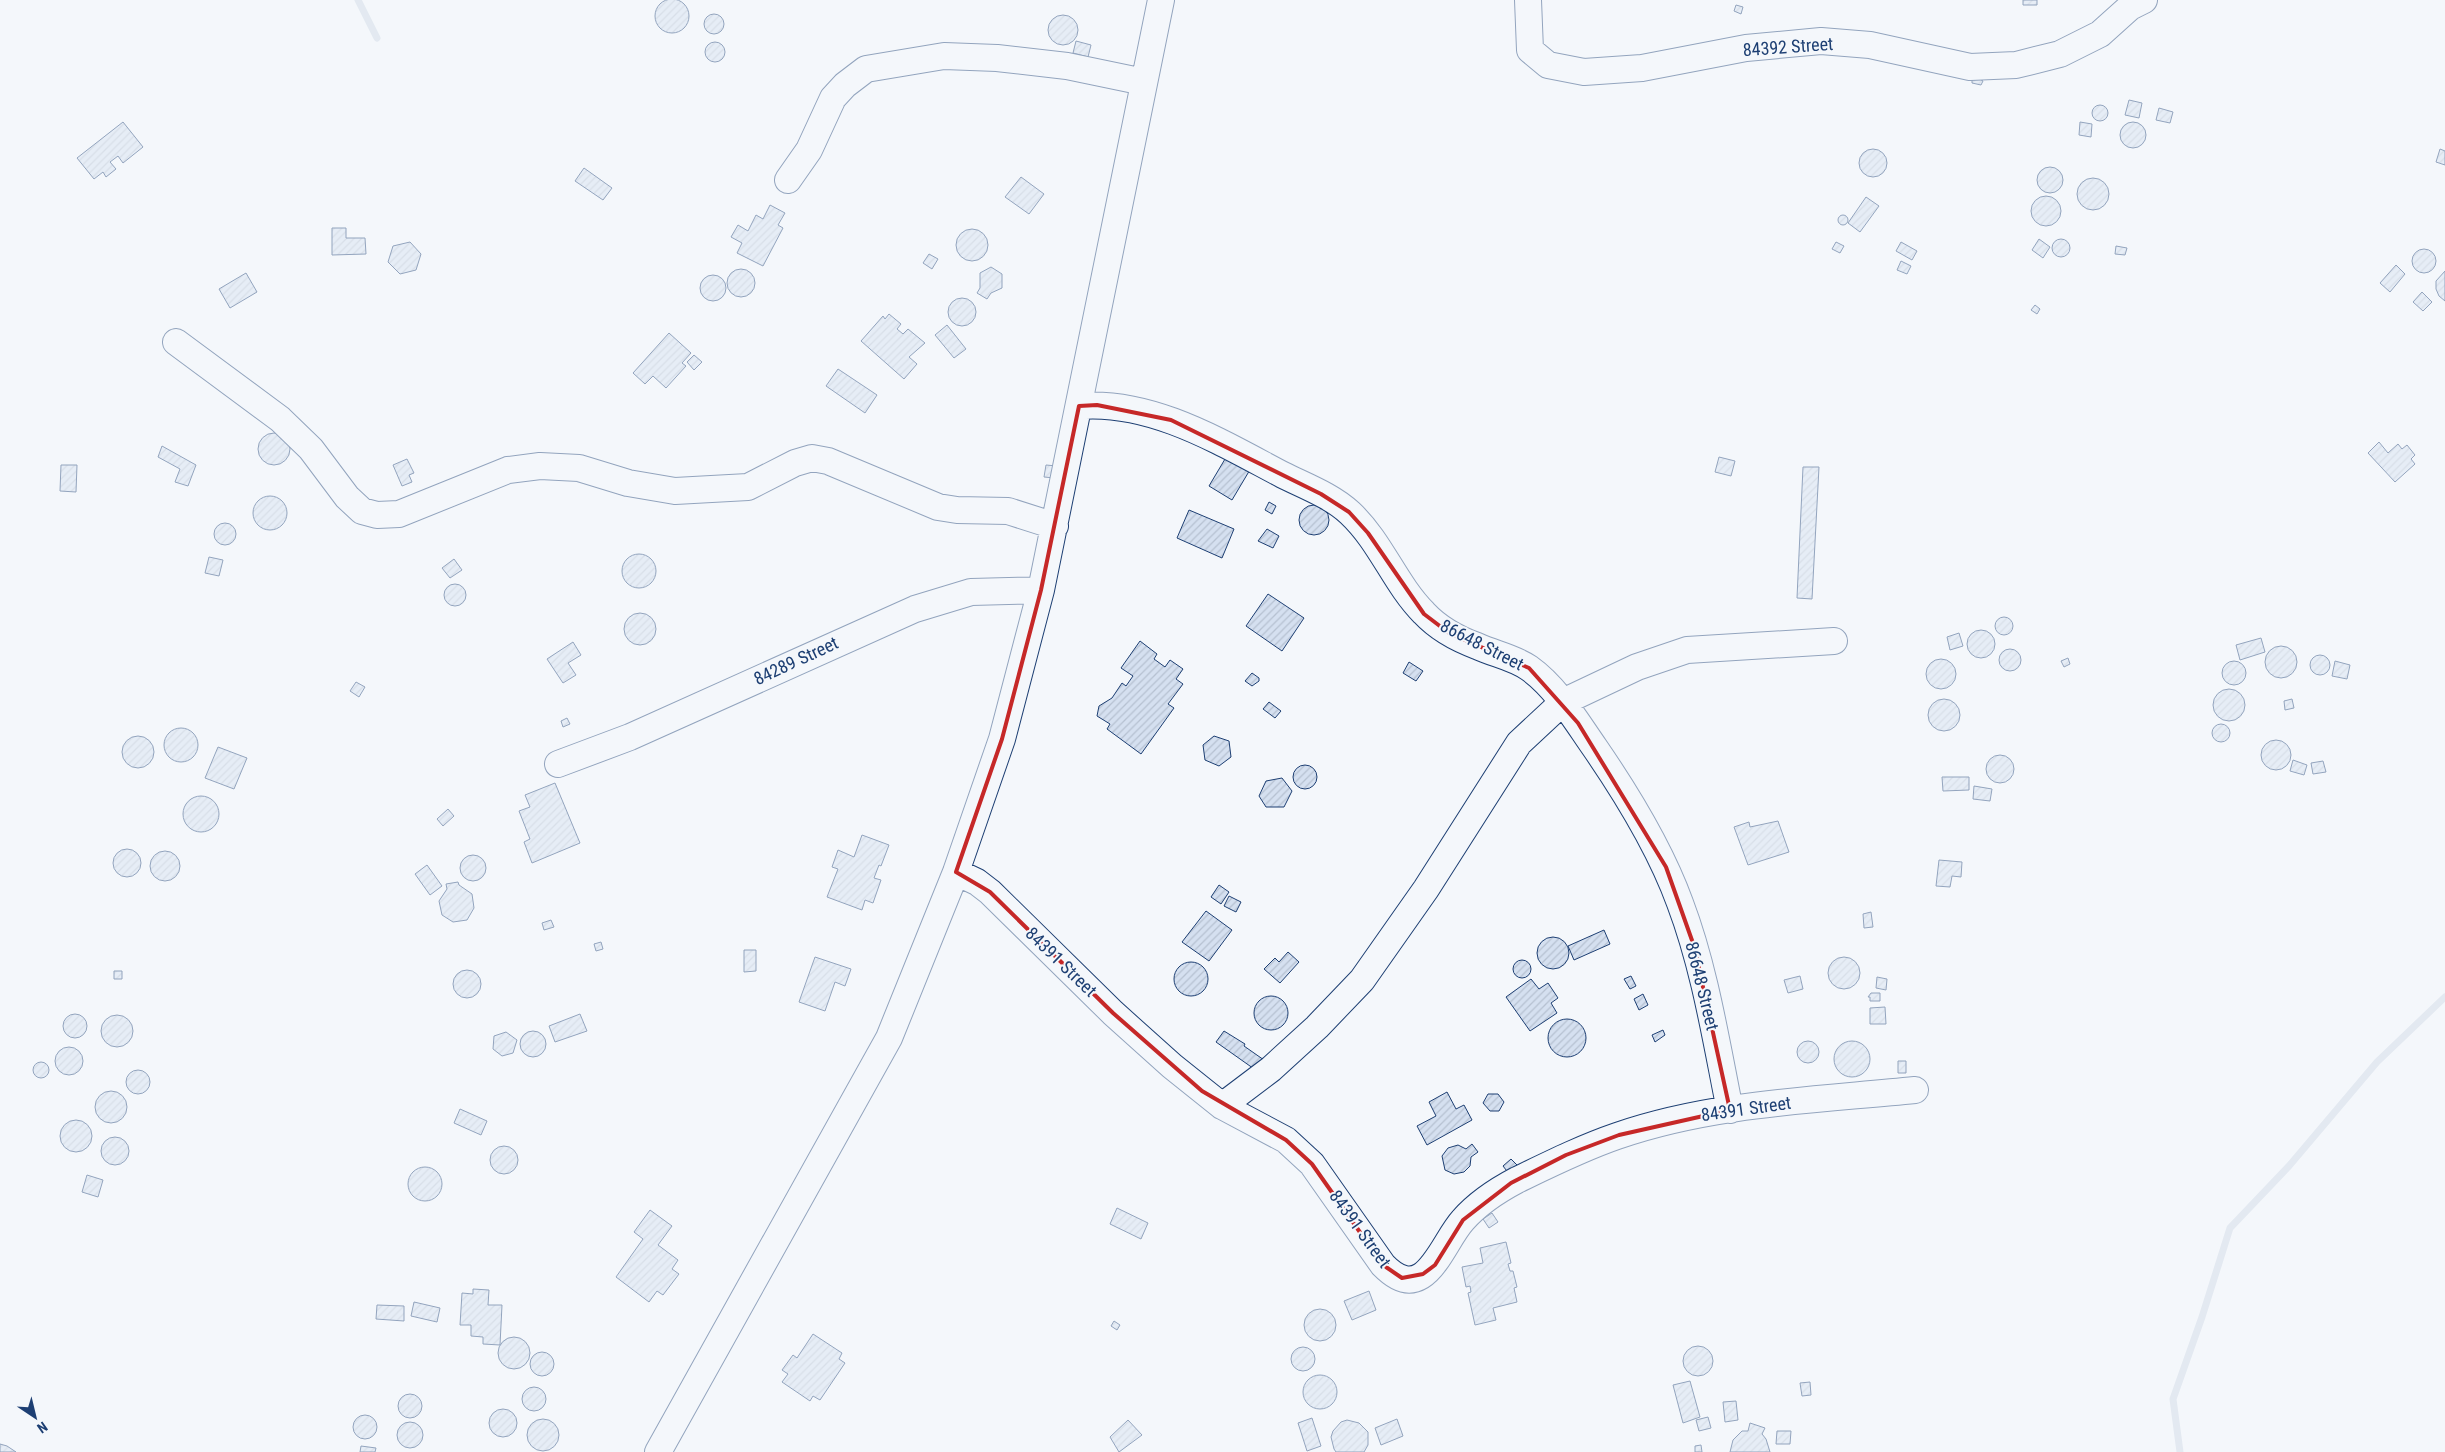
<svg xmlns="http://www.w3.org/2000/svg" width="2445" height="1452" viewBox="0 0 2445 1452" font-family="'Roboto Condensed',sans-serif">
	<style>
		.lines { fill: none; stroke-linecap: round; stroke-linejoin: round }
		.stream { stroke: #cfd7e4; stroke-width: 7 }
		.building { fill: url(#building-hatch); stroke: #1d3f73 }
		.minor-casing { stroke: #1d3f73; stroke-width: 28 }
		.minor { stroke: #f4f7fb; stroke-width: 26 }
		.marked { fill: none; stroke: #c62828; stroke-width: 4; stroke-linejoin: round }
		.labels { text-anchor: middle; stroke-width: 4; stroke-linejoin: round; paint-order: stroke }
		.street-label { font-size: 18px; fill: #1d3f73; stroke: #f4f7fb }
	</style>
	<defs>
		<pattern id="building-hatch" width="6" height="6" patternUnits="userSpaceOnUse" patternTransform="scale(1.25)"><rect width="6" height="6" fill="#d5e0f0"/><path d="M-1 1l2-2M0 6l6-6M5 7l2-2" fill="none" stroke="#b6c1d1"/></pattern>
	</defs>
	<rect width="100%" height="100%" fill="#f4f7fb"/>
	<g class="lines">
		<path class="stream" d="M 358,0 L 377,38
			M 2180,1452 L 2173,1399 L 2202,1317 L 2230,1228 L 2289,1166 L 2377,1062 L 2445,997"/>
	</g>
	<path class="building" d="M655 16a17 17 0 1 1 34 0a17 17 0 1 1-34 0Z
		M 2023,0 L 2037,0 L 2037,5 L 2023,5 Z
		M 1736,5 L 1743,7 L 1741,14 L 1734,11 Z
		M704 24a10 10 0 1 1 20 0a10 10 0 1 1-20 0Z
		M1048 30a15 15 0 1 1 30 0a15 15 0 1 1-30 0Z
		M 1076,41 L 1091,45 L 1088,57 L 1073,53 Z
		M705 52a10 10 0 1 1 20 0a10 10 0 1 1-20 0Z
		M 1976,77 L 1983,81 L 1981,85 L 1972,83 L 1972,80 Z
		M 2129,100 L 2142,103 L 2139,118 L 2125,115 Z
		M2092 113a8 8 0 1 1 16 0a8 8 0 1 1-16 0Z
		M 2159,108 L 2173,112 L 2170,123 L 2156,120 Z
		M 123,122 L 143,147 L 123,163 L 118,156 L 110,162 L 116,169 L 106,177 L 103,172 L 94,179 L 77,158 Z
		M 2080,122 L 2092,124 L 2091,137 L 2079,135 Z
		M2120 135a13 13 0 1 1 26 0a13 13 0 1 1-26 0Z
		M 2440,149 L 2445,151 L 2445,165 L 2436,162 Z
		M1859 163a14 14 0 1 1 28 0a14 14 0 1 1-28 0Z
		M2037 180a13 13 0 1 1 26 0a13 13 0 1 1-26 0Z
		M 584,168 L 612,188 L 603,200 L 575,181 Z
		M 1021,177 L 1044,194 L 1029,214 L 1005,197 Z
		M2077 194a16 16 0 1 1 32 0a16 16 0 1 1-32 0Z
		M2031 211a15 15 0 1 1 30 0a15 15 0 1 1-30 0Z
		M 1866,197 L 1879,206 L 1860,232 L 1848,223 Z
		M 770,205 L 785,213 L 778,225 L 783,228 L 763,266 L 737,253 L 742,243 L 731,237 L 738,225 L 748,231 L 756,215 L 763,219 Z
		M1838 220a5 5 0 1 1 10 0a5 5 0 1 1-10 0Z
		M 332,228 L 346,228 L 346,238 L 365,238 L 366,254 L 332,255 Z
		M956 245a16 16 0 1 1 32 0a16 16 0 1 1-32 0Z
		M2052 248a9 9 0 1 1 18 0a9 9 0 1 1-18 0Z
		M 2039,239 L 2050,247 L 2043,258 L 2032,250 Z
		M 410,242 L 421,254 L 416,270 L 400,274 L 388,262 L 393,246 Z
		M 1836,242 L 1844,246 L 1840,253 L 1832,249 Z
		M 1901,242 L 1917,251 L 1912,260 L 1896,251 Z
		M 2116,246 L 2127,248 L 2125,255 L 2115,254 Z
		M2412 261a12 12 0 1 1 24 0a12 12 0 1 1-24 0Z
		M 929,254 L 938,259 L 932,269 L 923,263 Z
		M 1901,261 L 1911,266 L 1907,274 L 1897,270 Z
		M 2396,265 L 2405,274 L 2390,292 L 2380,283 Z
		M 991,267 L 1002,274 L 1002,288 L 991,293 L 987,299 L 977,293 L 980,288 L 980,273 Z
		M727 283a14 14 0 1 1 28 0a14 14 0 1 1-28 0Z
		M 2445,271 L 2445,301 L 2439,296 L 2436,289 L 2436,281 Z
		M 246,273 L 257,292 L 230,308 L 219,289 Z
		M700 288a13 13 0 1 1 26 0a13 13 0 1 1-26 0Z
		M 2422,292 L 2432,302 L 2423,311 L 2413,302 Z
		M948 312a14 14 0 1 1 28 0a14 14 0 1 1-28 0Z
		M 2035,305 L 2040,309 L 2037,314 L 2031,310 Z
		M 889,314 L 901,324 L 897,329 L 903,334 L 908,329 L 925,343 L 909,357 L 917,364 L 904,379 L 861,341 L 883,316 L 885,319 Z
		M 947,325 L 966,349 L 954,358 L 935,335 Z
		M 669,333 L 691,353 L 682,363 L 686,366 L 666,388 L 653,376 L 645,384 L 633,373 Z
		M 694,355 L 702,362 L 694,370 L 687,362 Z
		M 838,369 L 877,395 L 865,413 L 826,386 Z
		M258 449a16 16 0 1 1 32 0a16 16 0 1 1-32 0Z
		M 2379,442 L 2388,453 L 2398,444 L 2402,449 L 2407,445 L 2415,455 L 2411,459 L 2415,464 L 2395,482 L 2368,453 Z
		M 162,446 L 196,465 L 188,486 L 175,482 L 180,469 L 158,457 Z
		M 1228,454 L 1251,468 L 1232,500 L 1209,486 Z
		M 1719,457 L 1735,461 L 1731,476 L 1715,472 Z
		M 407,459 L 414,473 L 409,475 L 412,482 L 402,486 L 393,465 Z
		M 61,465 L 77,465 L 76,492 L 60,491 Z
		M 1046,465 L 1057,466 L 1055,478 L 1044,477 Z
		M 1803,467 L 1819,467 L 1812,599 L 1797,598 Z
		M253 513a17 17 0 1 1 34 0a17 17 0 1 1-34 0Z
		M 1269,502 L 1276,506 L 1272,514 L 1265,510 Z
		M1299 520a15 15 0 1 1 30 0a15 15 0 1 1-30 0Z
		M 1189,510 L 1234,529 L 1222,558 L 1177,538 Z
		M214 534a11 11 0 1 1 22 0a11 11 0 1 1-22 0Z
		M 1267,529 L 1279,536 L 1273,548 L 1258,541 Z
		M622 571a17 17 0 1 1 34 0a17 17 0 1 1-34 0Z
		M 209,557 L 223,560 L 219,576 L 205,573 Z
		M 454,559 L 462,570 L 450,578 L 442,568 Z
		M444 595a11 11 0 1 1 22 0a11 11 0 1 1-22 0Z
		M 1268,594 L 1304,618 L 1282,651 L 1246,626 Z
		M624 629a16 16 0 1 1 32 0a16 16 0 1 1-32 0Z
		M1995 626a9 9 0 1 1 18 0a9 9 0 1 1-18 0Z
		M1967 644a14 14 0 1 1 28 0a14 14 0 1 1-28 0Z
		M 1959,633 L 1963,646 L 1950,650 L 1947,637 Z
		M 2261,638 L 2265,652 L 2240,660 L 2236,645 Z
		M 1140,641 L 1157,654 L 1154,659 L 1165,667 L 1170,660 L 1183,669 L 1176,679 L 1183,684 L 1168,704 L 1174,708 L 1141,754 L 1107,729 L 1110,724 L 1097,716 L 1099,706 L 1112,698 L 1122,683 L 1126,686 L 1133,676 L 1121,668 Z
		M 573,642 L 581,655 L 568,663 L 576,675 L 563,683 L 547,659 Z
		M2265 662a16 16 0 1 1 32 0a16 16 0 1 1-32 0Z
		M1999 660a11 11 0 1 1 22 0a11 11 0 1 1-22 0Z
		M2310 665a10 10 0 1 1 20 0a10 10 0 1 1-20 0Z
		M 2068,658 L 2070,664 L 2064,667 L 2061,661 Z
		M1926 674a15 15 0 1 1 30 0a15 15 0 1 1-30 0Z
		M 2335,661 L 2350,665 L 2347,679 L 2332,676 Z
		M2222 673a12 12 0 1 1 24 0a12 12 0 1 1-24 0Z
		M 1409,662 L 1423,671 L 1416,681 L 1403,673 Z
		M 1252,673 L 1259,678 L 1259,681 L 1252,686 L 1245,681 Z
		M 356,682 L 365,687 L 359,697 L 350,691 Z
		M2213 705a16 16 0 1 1 32 0a16 16 0 1 1-32 0Z
		M1928 715a16 16 0 1 1 32 0a16 16 0 1 1-32 0Z
		M 2292,699 L 2294,708 L 2285,710 L 2284,701 Z
		M 1269,702 L 1281,711 L 1275,718 L 1263,709 Z
		M 567,718 L 570,724 L 563,727 L 561,721 Z
		M2212 733a9 9 0 1 1 18 0a9 9 0 1 1-18 0Z
		M164 745a17 17 0 1 1 34 0a17 17 0 1 1-34 0Z
		M122 752a16 16 0 1 1 32 0a16 16 0 1 1-32 0Z
		M 1214,736 L 1229,741 L 1231,757 L 1219,766 L 1205,760 L 1203,745 Z
		M2261 755a15 15 0 1 1 30 0a15 15 0 1 1-30 0Z
		M 218,747 L 247,758 L 234,789 L 205,778 Z
		M1986 769a14 14 0 1 1 28 0a14 14 0 1 1-28 0Z
		M 2293,760 L 2307,765 L 2304,775 L 2290,771 Z
		M 2323,761 L 2326,772 L 2313,774 L 2311,763 Z
		M1293 777a12 12 0 1 1 24 0a12 12 0 1 1-24 0Z
		M 1942,777 L 1969,777 L 1969,790 L 1943,791 Z
		M 1282,778 L 1292,791 L 1284,807 L 1266,807 L 1259,796 L 1266,781 Z
		M 555,783 L 580,843 L 532,863 L 524,842 L 530,839 L 519,811 L 530,807 L 525,795 Z
		M 1974,786 L 1992,789 L 1990,801 L 1973,799 Z
		M183 814a18 18 0 1 1 36 0a18 18 0 1 1-36 0Z
		M 448,809 L 454,816 L 443,826 L 437,819 Z
		M 1778,821 L 1789,852 L 1748,865 L 1734,827 L 1749,822 L 1750,827 Z
		M 862,835 L 889,845 L 881,866 L 879,865 L 874,878 L 881,880 L 873,903 L 865,900 L 862,910 L 827,897 L 838,869 L 832,867 L 838,850 L 854,857 Z
		M113 863a14 14 0 1 1 28 0a14 14 0 1 1-28 0Z
		M150 866a15 15 0 1 1 30 0a15 15 0 1 1-30 0Z
		M460 868a13 13 0 1 1 26 0a13 13 0 1 1-26 0Z
		M 1939,860 L 1962,862 L 1961,877 L 1952,876 L 1950,887 L 1936,886 Z
		M 427,865 L 442,886 L 430,895 L 415,874 Z
		M 458,882 L 459,885 L 472,894 L 474,908 L 467,920 L 453,922 L 442,915 L 439,901 L 447,889 L 446,884 Z
		M 1219,885 L 1229,892 L 1221,904 L 1211,897 Z
		M 1229,896 L 1241,902 L 1236,912 L 1224,906 Z
		M 1206,911 L 1232,930 L 1209,961 L 1182,942 Z
		M 1871,912 L 1873,927 L 1864,928 L 1863,914 Z
		M 551,920 L 554,927 L 544,930 L 542,923 Z
		M 1604,930 L 1610,944 L 1574,960 L 1568,946 Z
		M1537 953a16 16 0 1 1 32 0a16 16 0 1 1-32 0Z
		M 601,942 L 603,949 L 596,951 L 594,944 Z
		M 744,950 L 756,950 L 756,971 L 744,972 Z
		M 1288,952 L 1299,962 L 1280,983 L 1264,969 L 1275,958 L 1279,962 Z
		M1828 973a16 16 0 1 1 32 0a16 16 0 1 1-32 0Z
		M 815,957 L 851,969 L 845,986 L 835,982 L 825,1011 L 799,1002 Z
		M1513 969a9 9 0 1 1 18 0a9 9 0 1 1-18 0Z
		M1174 979a17 17 0 1 1 34 0a17 17 0 1 1-34 0Z
		M453 984a14 14 0 1 1 28 0a14 14 0 1 1-28 0Z
		M 114,971 L 122,971 L 122,979 L 114,979 Z
		M 1631,976 L 1636,986 L 1630,989 L 1624,979 Z
		M 1800,976 L 1803,989 L 1788,993 L 1784,980 Z
		M 1877,977 L 1887,979 L 1886,990 L 1876,988 Z
		M 1531,979 L 1539,989 L 1548,983 L 1558,998 L 1551,1003 L 1557,1013 L 1530,1031 L 1506,997 Z
		M 1871,993 L 1880,993 L 1880,1001 L 1870,1001 L 1870,997 L 1868,997 Z
		M 1643,994 L 1648,1005 L 1639,1010 L 1634,999 Z
		M1254 1013a17 17 0 1 1 34 0a17 17 0 1 1-34 0Z
		M 1885,1007 L 1886,1024 L 1870,1024 L 1870,1008 Z
		M63 1026a12 12 0 1 1 24 0a12 12 0 1 1-24 0Z
		M 580,1014 L 587,1031 L 555,1042 L 549,1026 Z
		M101 1031a16 16 0 1 1 32 0a16 16 0 1 1-32 0Z
		M1548 1038a19 19 0 1 1 38 0a19 19 0 1 1-38 0Z
		M 1663,1030 L 1665,1035 L 1655,1042 L 1652,1035 Z
		M520 1044a13 13 0 1 1 26 0a13 13 0 1 1-26 0Z
		M 1224,1031 L 1245,1044 L 1244,1046 L 1264,1060 L 1257,1071 L 1216,1042 Z
		M 506,1032 L 517,1040 L 513,1053 L 502,1056 L 493,1049 L 494,1036 Z
		M1834 1059a18 18 0 1 1 36 0a18 18 0 1 1-36 0Z
		M1797 1052a11 11 0 1 1 22 0a11 11 0 1 1-22 0Z
		M55 1061a14 14 0 1 1 28 0a14 14 0 1 1-28 0Z
		M 1898,1061 L 1906,1061 L 1906,1073 L 1898,1073 Z
		M33 1070a8 8 0 1 1 16 0a8 8 0 1 1-16 0Z
		M126 1082a12 12 0 1 1 24 0a12 12 0 1 1-24 0Z
		M95 1107a16 16 0 1 1 32 0a16 16 0 1 1-32 0Z
		M 1447,1092 L 1456,1109 L 1464,1105 L 1472,1120 L 1427,1145 L 1417,1126 L 1436,1116 L 1429,1102 Z
		M 1488,1094 L 1498,1094 L 1504,1102 L 1499,1111 L 1490,1111 L 1483,1103 Z
		M 460,1109 L 487,1121 L 481,1135 L 454,1123 Z
		M60 1136a16 16 0 1 1 32 0a16 16 0 1 1-32 0Z
		M101 1151a14 14 0 1 1 28 0a14 14 0 1 1-28 0Z
		M 1472,1144 L 1478,1152 L 1471,1157 L 1470,1166 L 1464,1172 L 1454,1174 L 1445,1170 L 1442,1156 L 1448,1148 L 1458,1145 L 1466,1149 Z
		M490 1160a14 14 0 1 1 28 0a14 14 0 1 1-28 0Z
		M 1511,1159 L 1519,1167 L 1510,1175 L 1503,1166 Z
		M408 1184a17 17 0 1 1 34 0a17 17 0 1 1-34 0Z
		M 87,1175 L 103,1180 L 98,1197 L 82,1192 Z
		M 1117,1208 L 1148,1223 L 1141,1239 L 1110,1224 Z
		M 650,1210 L 672,1226 L 658,1245 L 678,1260 L 672,1269 L 679,1274 L 663,1295 L 657,1291 L 649,1302 L 616,1277 L 643,1239 L 634,1232 Z
		M 1492,1213 L 1498,1222 L 1489,1228 L 1483,1219 Z
		M 1506,1242 L 1511,1263 L 1508,1264 L 1510,1271 L 1513,1271 L 1517,1287 L 1514,1288 L 1517,1302 L 1493,1308 L 1496,1320 L 1475,1325 L 1468,1293 L 1471,1292 L 1470,1286 L 1466,1287 L 1462,1267 L 1483,1263 L 1480,1248 Z
		M 473,1289 L 489,1290 L 488,1305 L 502,1305 L 500,1345 L 483,1344 L 483,1337 L 471,1336 L 471,1325 L 460,1325 L 462,1293 L 473,1294 Z
		M 1369,1291 L 1376,1310 L 1352,1320 L 1344,1301 Z
		M 414,1302 L 440,1308 L 437,1322 L 411,1316 Z
		M 377,1305 L 404,1306 L 404,1321 L 376,1319 Z
		M1304 1325a16 16 0 1 1 32 0a16 16 0 1 1-32 0Z
		M 1114,1321 L 1120,1325 L 1117,1330 L 1111,1326 Z
		M 813,1334 L 842,1353 L 839,1359 L 845,1363 L 820,1400 L 813,1396 L 810,1401 L 782,1382 L 788,1374 L 782,1370 L 793,1355 L 797,1358 Z
		M498 1353a16 16 0 1 1 32 0a16 16 0 1 1-32 0Z
		M1683 1361a15 15 0 1 1 30 0a15 15 0 1 1-30 0Z
		M1291 1359a12 12 0 1 1 24 0a12 12 0 1 1-24 0Z
		M530 1364a12 12 0 1 1 24 0a12 12 0 1 1-24 0Z
		M1303 1392a17 17 0 1 1 34 0a17 17 0 1 1-34 0Z
		M 1690,1381 L 1700,1417 L 1683,1423 L 1673,1385 Z
		M 1810,1382 L 1811,1395 L 1802,1396 L 1800,1383 Z
		M522 1399a12 12 0 1 1 24 0a12 12 0 1 1-24 0Z
		M398 1406a12 12 0 1 1 24 0a12 12 0 1 1-24 0Z
		M 1736,1401 L 1738,1420 L 1725,1422 L 1723,1402 Z
		M489 1423a14 14 0 1 1 28 0a14 14 0 1 1-28 0Z
		M353 1427a12 12 0 1 1 24 0a12 12 0 1 1-24 0Z
		M 1708,1417 L 1711,1428 L 1699,1431 L 1696,1420 Z
		M 1312,1418 L 1321,1446 L 1307,1451 L 1298,1423 Z
		M 1397,1419 L 1403,1436 L 1381,1445 L 1375,1428 Z
		M527 1435a16 16 0 1 1 32 0a16 16 0 1 1-32 0Z
		M 1128,1420 L 1142,1435 L 1119,1452 L 1110,1437 Z
		M 1347,1420 L 1359,1423 L 1368,1432 L 1368,1445 L 1364,1452 L 1336,1452 L 1334,1449 L 1331,1437 L 1333,1431 L 1341,1422 Z
		M397 1435a13 13 0 1 1 26 0a13 13 0 1 1-26 0Z
		M 1750,1423 L 1765,1428 L 1762,1434 L 1766,1439 L 1770,1452 L 1730,1452 L 1733,1440 L 1742,1431 L 1748,1431 Z
		M 1777,1431 L 1791,1431 L 1790,1444 L 1776,1444 Z
		M 0,1444 L 7,1446 L 16,1452 L 0,1452 Z
		M 1701,1445 L 1702,1452 L 1695,1452 L 1695,1446 Z
		M 361,1446 L 376,1448 L 375,1452 L 360,1452 Z"/>
	<g class="lines">
		<g class="minor-casing">
			<path id="minor" d="M 1528,0 L 1530,50 L 1548,65 L 1584,72 L 1642,68 L 1746,48 L 1821,41 L 1870,45 L 1970,67 L 2016,65 L 2060,54 L 2100,34 L 2130,7 L 2144,0
				M 788,180 L 809,150 L 833,98 L 845,85 L 866,69 L 944,56 L 997,58 L 1067,66 L 1144,82
				M 176,342 L 280,419 L 311,449 L 347,497 L 362,511 L 377,515 L 399,514 L 508,470 L 540,466 L 579,468 L 628,483 L 675,491 L 748,487 L 795,463 L 812,458 L 828,461 L 938,507 L 957,510 L 1008,511 L 1055,526
				M 1079,406 C 1152,400 1220,442 1283,475 C 1305,486 1332,496 1350,513 C 1381,542 1395,584 1424,613 C 1438,628 1458,639 1477,646 C 1494,654 1513,657 1529,668 C 1557,688 1576,721 1595,748 C 1628,796 1660,848 1680,903 C 1705,969 1716,1041 1730,1110
				M 558,764 L 630,737 L 915,609 L 971,592 L 1041,590
				M 956,872 L 977,882 L 990,892 L 1113,1013 L 1172,1066 L 1222,1106 L 1286,1140 L 1312,1164 L 1383,1265 C 1425,1308 1441,1244 1463,1220 C 1477,1204 1498,1190 1517,1180 C 1550,1164 1582,1148 1617,1136 C 1712,1103 1817,1100 1915,1090
				M 1222,1106 L 1271,1069 L 1317,1027 L 1362,980 L 1426,889 L 1519,743 L 1563,702 L 1637,667 L 1687,650 L 1834,641
				M 658,1452 L 889,1038 L 956,872 L 1002,739 L 1041,590 L 1161,0"/>
		</g>
		<use href="#minor" class="minor"/>
	</g>
	<path d="M0 0H2445V1452H0ZM 1097,405 L 1171,420 L 1321,494 L 1349,512 L 1368,533 L 1424,614 L 1449,633 L 1529,668 L 1578,723 L 1666,867 L 1694,946 L 1730,1110 L 1619,1135 L 1566,1155 L 1511,1183 L 1463,1220 L 1435,1265 L 1423,1274 L 1402,1278 L 1383,1265 L 1312,1164 L 1286,1140 L 1202,1091 L 1113,1013 L 990,892 L 956,872 L 1002,739 L 1041,590 L 1079,406 Z" fill="#f4f7fb" fill-opacity=".55" fill-rule="evenodd"/>
	<path class="marked" d="M 1097,405 L 1171,420 L 1321,494 L 1349,512 L 1368,533 L 1424,614 L 1449,633 L 1529,668 L 1578,723 L 1666,867 L 1694,946 L 1730,1110 L 1619,1135 L 1566,1155 L 1511,1183 L 1463,1220 L 1435,1265 L 1423,1274 L 1402,1278 L 1383,1265 L 1312,1164 L 1286,1140 L 1202,1091 L 1113,1013 L 990,892 L 956,872 L 1002,739 L 1041,590 L 1079,406 Z"/>
	<g class="labels">
		<g class="street-label">
			<text transform="translate(1788 47) rotate(-4)" y="6">84392 Street</text>
			<text transform="translate(1482 645) rotate(27)" y="6">86648 Street</text>
			<text transform="translate(796 661) rotate(-25)" y="6">84289 Street</text>
			<text transform="translate(1061 962) rotate(44)" y="6">84391 Street</text>
			<text transform="translate(1702 986) rotate(76)" y="6">86648 Street</text>
			<text transform="translate(1746 1109) rotate(-8)" y="6">84391 Street</text>
			<text transform="translate(1360 1229) rotate(54)" y="6">84391 Street</text>
		</g>
	</g>
	<g transform="translate(35 1417) rotate(145)" stroke="#f4f7fb" stroke-width="4" paint-order="stroke">
	<path d="M0-4L9 19L0 12L-9 19Z" fill="#1d3f73"/>
	<text y="-8" font-size="14" font-weight="bold" text-anchor="middle" fill="#1d3f73">N</text>
	</g>
</svg>
